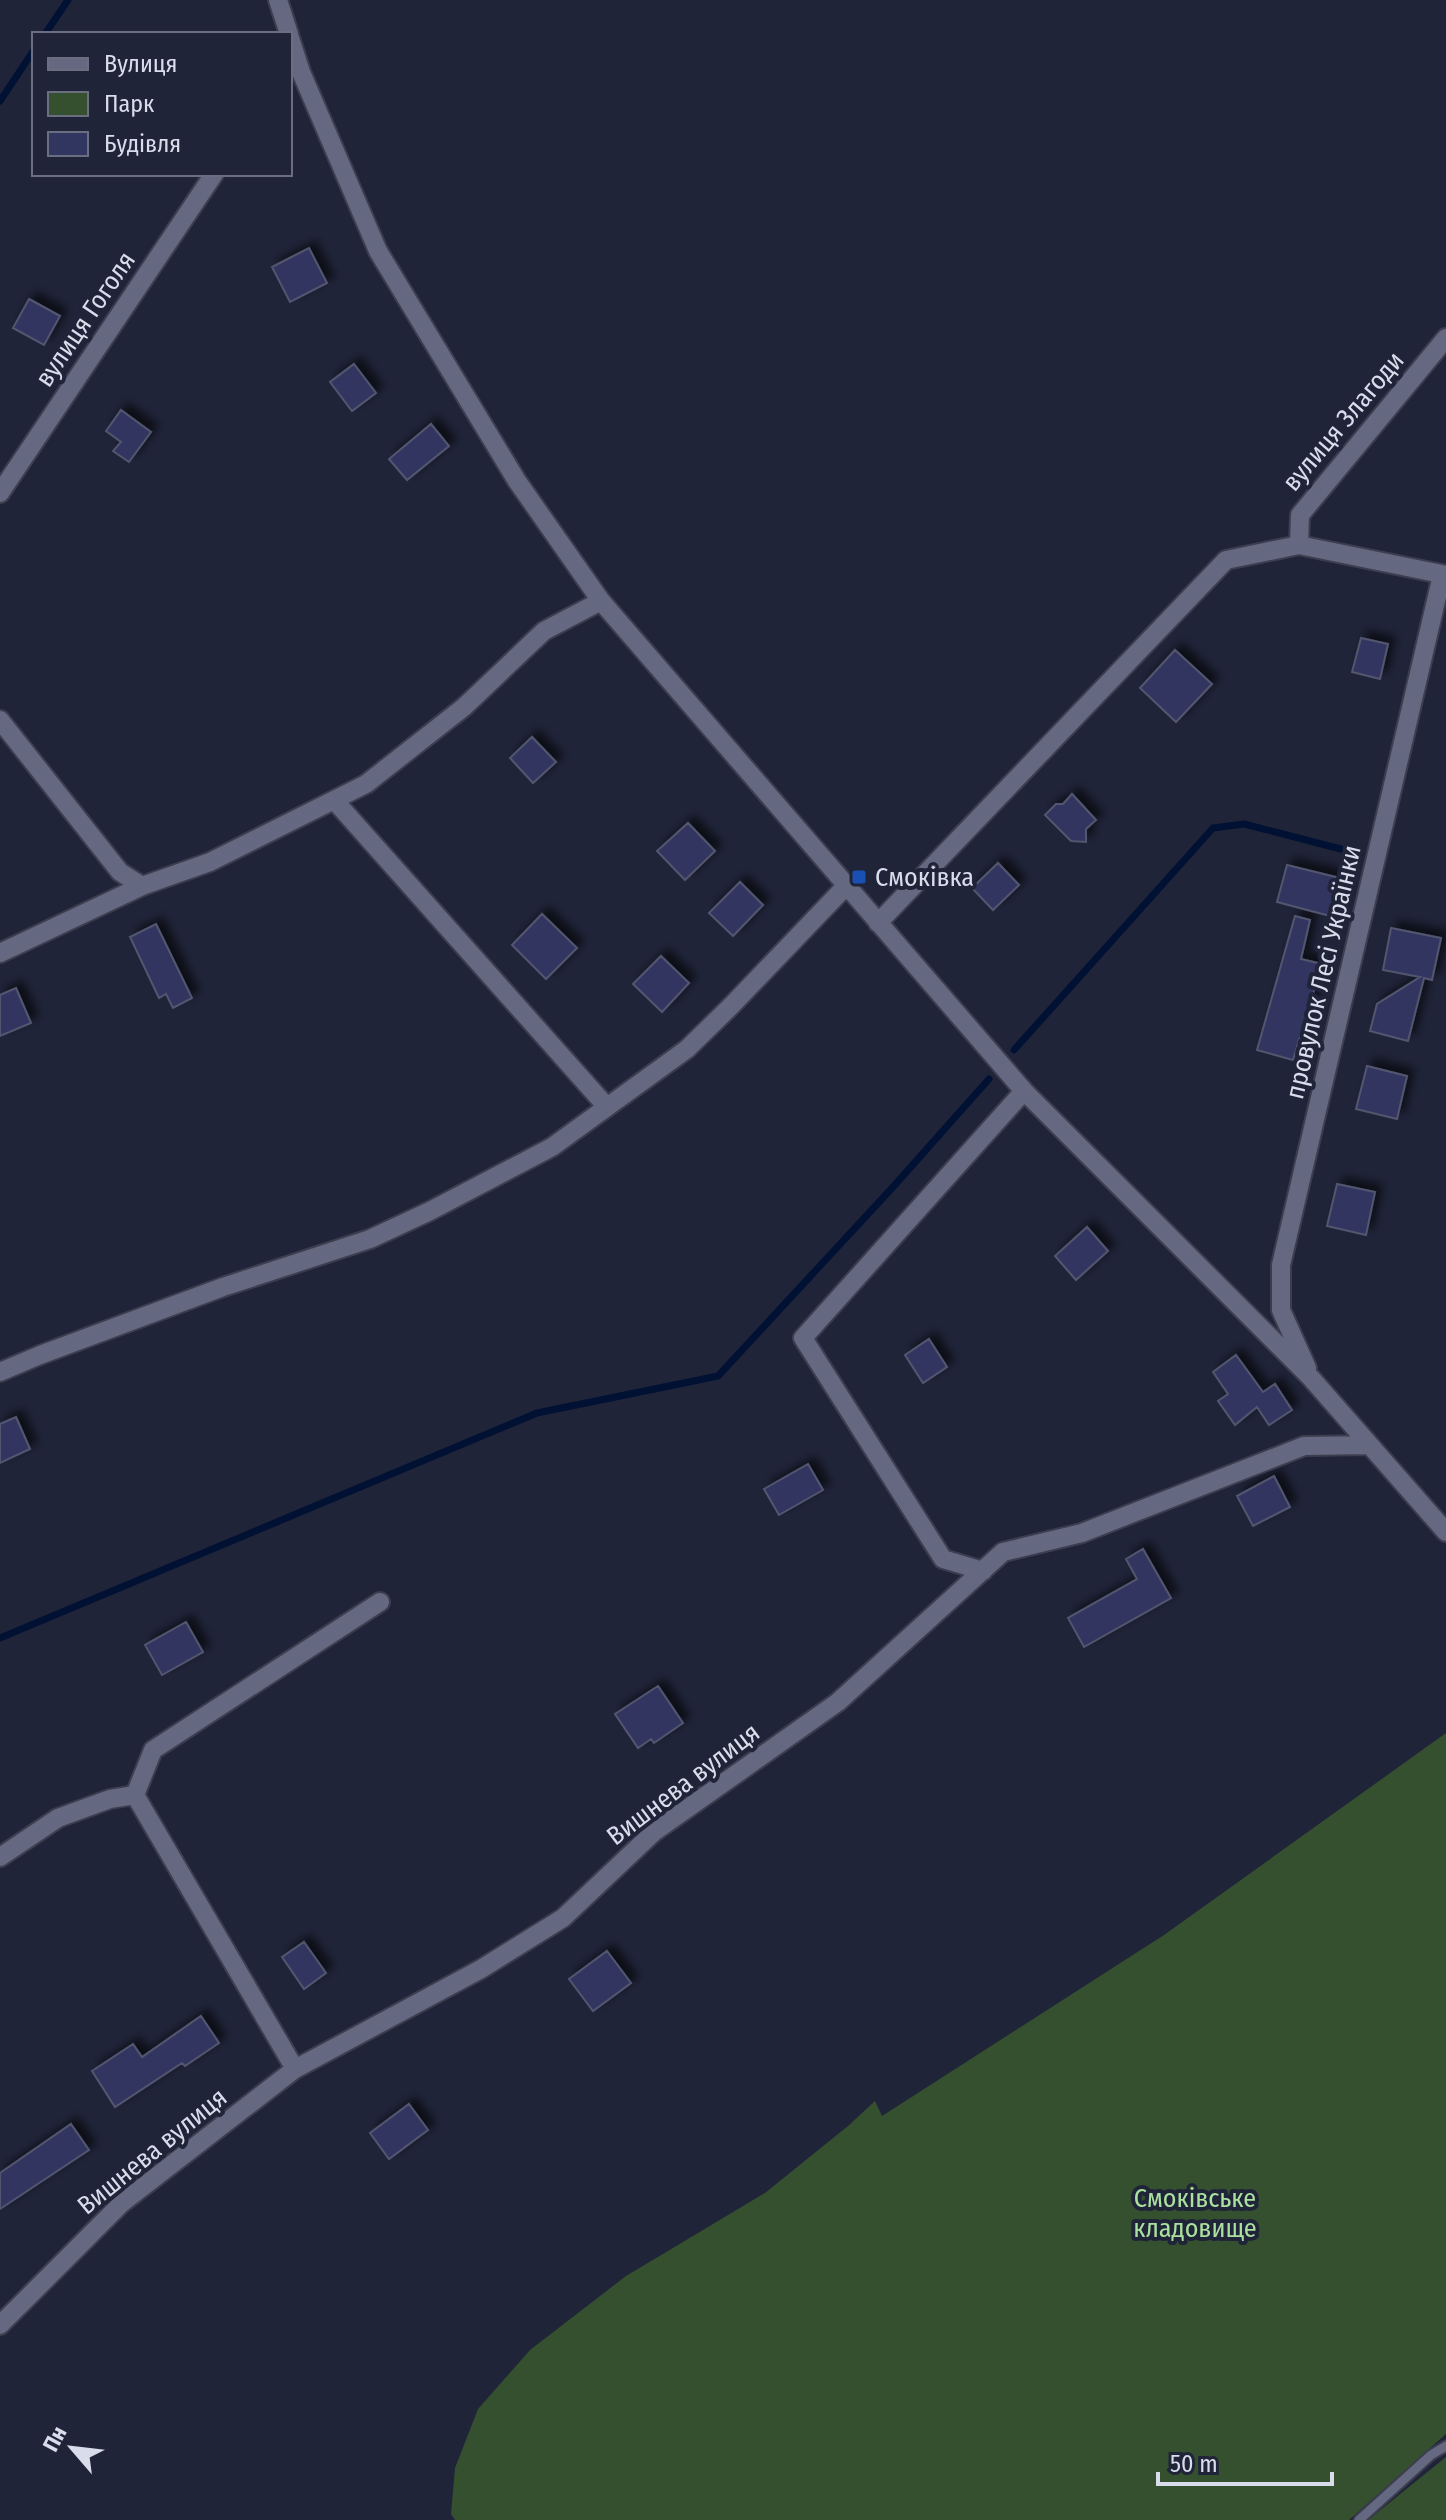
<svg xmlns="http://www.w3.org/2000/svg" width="1446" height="2520" viewBox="0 0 1446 2520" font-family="'Fira Sans Condensed',sans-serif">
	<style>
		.green { fill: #35502e }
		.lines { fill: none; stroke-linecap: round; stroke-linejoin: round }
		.stream { stroke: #001134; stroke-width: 7 }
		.building { fill: #313661; stroke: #52566e; stroke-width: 2; filter: url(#shadow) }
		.service-casing { stroke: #3c3e50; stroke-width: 13 }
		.minor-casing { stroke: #3c3e50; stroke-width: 22 }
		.service { stroke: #646981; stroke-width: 9 }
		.minor { stroke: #646981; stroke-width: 18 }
		.transit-dot { fill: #1a4fb4; stroke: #202439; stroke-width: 3 }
		.labels { text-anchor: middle; stroke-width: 8; stroke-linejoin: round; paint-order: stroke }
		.street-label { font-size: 26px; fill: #d9dcea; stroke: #202439 }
		.poi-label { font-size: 26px; fill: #d9dcea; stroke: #202439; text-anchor: start }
		.park-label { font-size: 26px; fill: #abe09e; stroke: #202439 }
	</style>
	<defs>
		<filter id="shadow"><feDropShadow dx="7" dy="-7" stdDeviation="4" flood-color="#0009"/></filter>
	</defs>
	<rect width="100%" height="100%" fill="#202439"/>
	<path class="green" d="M 1446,1733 L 1446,2434 L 1349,2520 L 455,2520 L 451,2514 L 455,2468 L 478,2409 L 530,2350 L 626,2276 L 765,2193 L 848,2126 L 875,2101 L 882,2116 L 1164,1935 Z
		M 1446,2457 L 1446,2520 L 1368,2520 Z"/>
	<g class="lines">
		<path class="stream" d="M 45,34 L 68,0
			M 0,101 L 34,50
			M 1014,1050 L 1213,828 L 1244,824 L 1360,854
			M 0,1638 L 537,1413 L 718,1376 L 893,1187 L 989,1079"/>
	</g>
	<path class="building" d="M 309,248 L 327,283 L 290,302 L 272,267 Z
		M 29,299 L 60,316 L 44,345 L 13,328 Z
		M 354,364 L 376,393 L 352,411 L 330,382 Z
		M 121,410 L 151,432 L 129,462 L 113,451 L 121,442 L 106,431 Z
		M 431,424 L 449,446 L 407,480 L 389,459 Z
		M 1361,638 L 1388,644 L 1380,679 L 1352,672 Z
		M 1175,650 L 1212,684 L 1176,722 L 1140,688 Z
		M 532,737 L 556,762 L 533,783 L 510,758 Z
		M 1072,794 L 1096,820 L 1086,829 L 1086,842 L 1071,841 L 1045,815 L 1056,804 L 1063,804 Z
		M 688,823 L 715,851 L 685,880 L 657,851 Z
		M 998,863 L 1019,885 L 993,910 L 972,888 Z
		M 1287,865 L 1344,879 L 1334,917 L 1277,902 Z
		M 740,882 L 763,905 L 733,936 L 709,913 Z
		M 542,914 L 577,948 L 546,979 L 512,945 Z
		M 1295,916 L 1310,920 L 1301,959 L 1322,964 L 1293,1060 L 1257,1050 Z
		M 156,924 L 192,998 L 173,1008 L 166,994 L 159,998 L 130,937 Z
		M 1391,928 L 1441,938 L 1432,980 L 1424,978 L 1408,1041 L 1370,1031 L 1377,1004 L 1420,977 L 1383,970 Z
		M 661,956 L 689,983 L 662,1012 L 633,984 Z
		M 16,988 L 31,1023 L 0,1036 L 0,995 Z
		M 1367,1066 L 1407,1076 L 1397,1119 L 1356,1109 Z
		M 1337,1184 L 1375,1192 L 1366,1235 L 1327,1226 Z
		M 1087,1227 L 1108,1251 L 1076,1280 L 1055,1256 Z
		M 929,1339 L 947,1367 L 923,1383 L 905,1355 Z
		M 1236,1355 L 1263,1392 L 1275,1384 L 1292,1410 L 1269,1425 L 1257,1407 L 1235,1425 L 1218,1401 L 1228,1394 L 1213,1372 Z
		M 16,1417 L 30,1449 L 0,1463 L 0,1424 Z
		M 808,1464 L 823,1490 L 779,1515 L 764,1489 Z
		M 1274,1476 L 1290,1507 L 1253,1526 L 1237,1496 Z
		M 1143,1549 L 1171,1598 L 1084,1647 L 1068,1618 L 1137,1579 L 1126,1559 Z
		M 186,1622 L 203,1652 L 162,1675 L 145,1645 Z
		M 658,1686 L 683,1723 L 654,1743 L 651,1739 L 638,1748 L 615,1714 Z
		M 304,1942 L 326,1973 L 304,1989 L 282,1957 Z
		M 607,1951 L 631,1983 L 593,2011 L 569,1979 Z
		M 201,2016 L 219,2043 L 185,2066 L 182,2063 L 115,2107 L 92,2071 L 133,2044 L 142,2057 Z
		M 409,2104 L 428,2130 L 389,2159 L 370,2133 Z
		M 71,2124 L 89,2150 L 0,2209 L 0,2173 Z"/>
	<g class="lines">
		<g class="service-casing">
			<path id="service" d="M 1359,2520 L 1431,2455 L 1446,2446"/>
		</g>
		<g class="minor-casing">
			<path id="minor" d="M 278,0 L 289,34
				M 290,38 L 301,72 L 378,251 L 517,481 L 601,601 L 1024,1091 L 1311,1378 L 1446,1532
				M 0,493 L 214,174
				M 1299,545 L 1300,515 L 1446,338
				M 0,720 L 120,872 L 142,886
				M 335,801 L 607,1107
				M 878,923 L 1226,560 L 1299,545 L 1446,575
				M 0,953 L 142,886 L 210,862 L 366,784 L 464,707 L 544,631 L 601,601
				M 1307,1368 L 1281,1310 L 1281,1265 L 1442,575
				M 0,1372 L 40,1355 L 223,1287 L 370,1239 L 430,1211 L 552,1147 L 687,1049 L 731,1006 L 846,886
				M 983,1571 L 943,1559 L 803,1338 L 1024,1091
				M 135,1795 L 295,2069
				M 0,1857 L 58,1818 L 110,1799 L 135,1795 L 153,1750 L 380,1602
				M 0,2325 L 122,2203 L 295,2069 L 481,1969 L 563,1918 L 654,1832 L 838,1702 L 1003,1552 L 1082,1533 L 1304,1446 L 1368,1445"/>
		</g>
		<use href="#service" class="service"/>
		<use href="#minor" class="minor"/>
	</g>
	<rect class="transit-dot" x="851" y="869" width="16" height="16" rx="4"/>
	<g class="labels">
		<g class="street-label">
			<text transform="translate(85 319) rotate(-56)" y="9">вулиця Гоголя</text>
			<text transform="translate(1343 421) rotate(-50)" y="9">вулиця Злагоди</text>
			<text transform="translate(1323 972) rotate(-77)" y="9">провулок Лесі Українки</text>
			<text transform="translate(683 1784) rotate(-37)" y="9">Вишнева вулиця</text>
			<text transform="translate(152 2151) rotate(-39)" y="9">Вишнева вулиця</text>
		</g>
		<g class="poi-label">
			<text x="875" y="886">Смоківка</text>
		</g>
		<g class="park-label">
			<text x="1195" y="2207">Смоківське<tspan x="1195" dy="30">кладовище</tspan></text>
		</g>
	</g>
	<rect x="32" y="32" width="260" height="144" fill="#202439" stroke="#6a6e80" stroke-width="2"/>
	<rect x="48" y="58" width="40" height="12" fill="#646981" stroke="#6a6e80" stroke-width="2"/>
	<text x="104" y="72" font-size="24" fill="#d9dcea">Вулиця</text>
	<rect x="48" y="92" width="40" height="24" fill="#35502e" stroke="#6a6e80" stroke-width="2"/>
	<text x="104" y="112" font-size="24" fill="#d9dcea">Парк</text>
	<rect x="48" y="132" width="40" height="24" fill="#313661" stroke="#6a6e80" stroke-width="2"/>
	<text x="104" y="152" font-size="24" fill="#d9dcea">Будівля</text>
	<g transform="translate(72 2448) rotate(298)" stroke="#202439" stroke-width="6" paint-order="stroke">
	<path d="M0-6L14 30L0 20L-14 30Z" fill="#d9dcea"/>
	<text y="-12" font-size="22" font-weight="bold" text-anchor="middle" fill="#d9dcea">Пн</text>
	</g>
	<path d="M1158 2472v12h174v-12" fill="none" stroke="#d9dcea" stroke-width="4"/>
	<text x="1170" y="2472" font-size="24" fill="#d9dcea" stroke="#202439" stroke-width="6" paint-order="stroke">50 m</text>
</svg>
